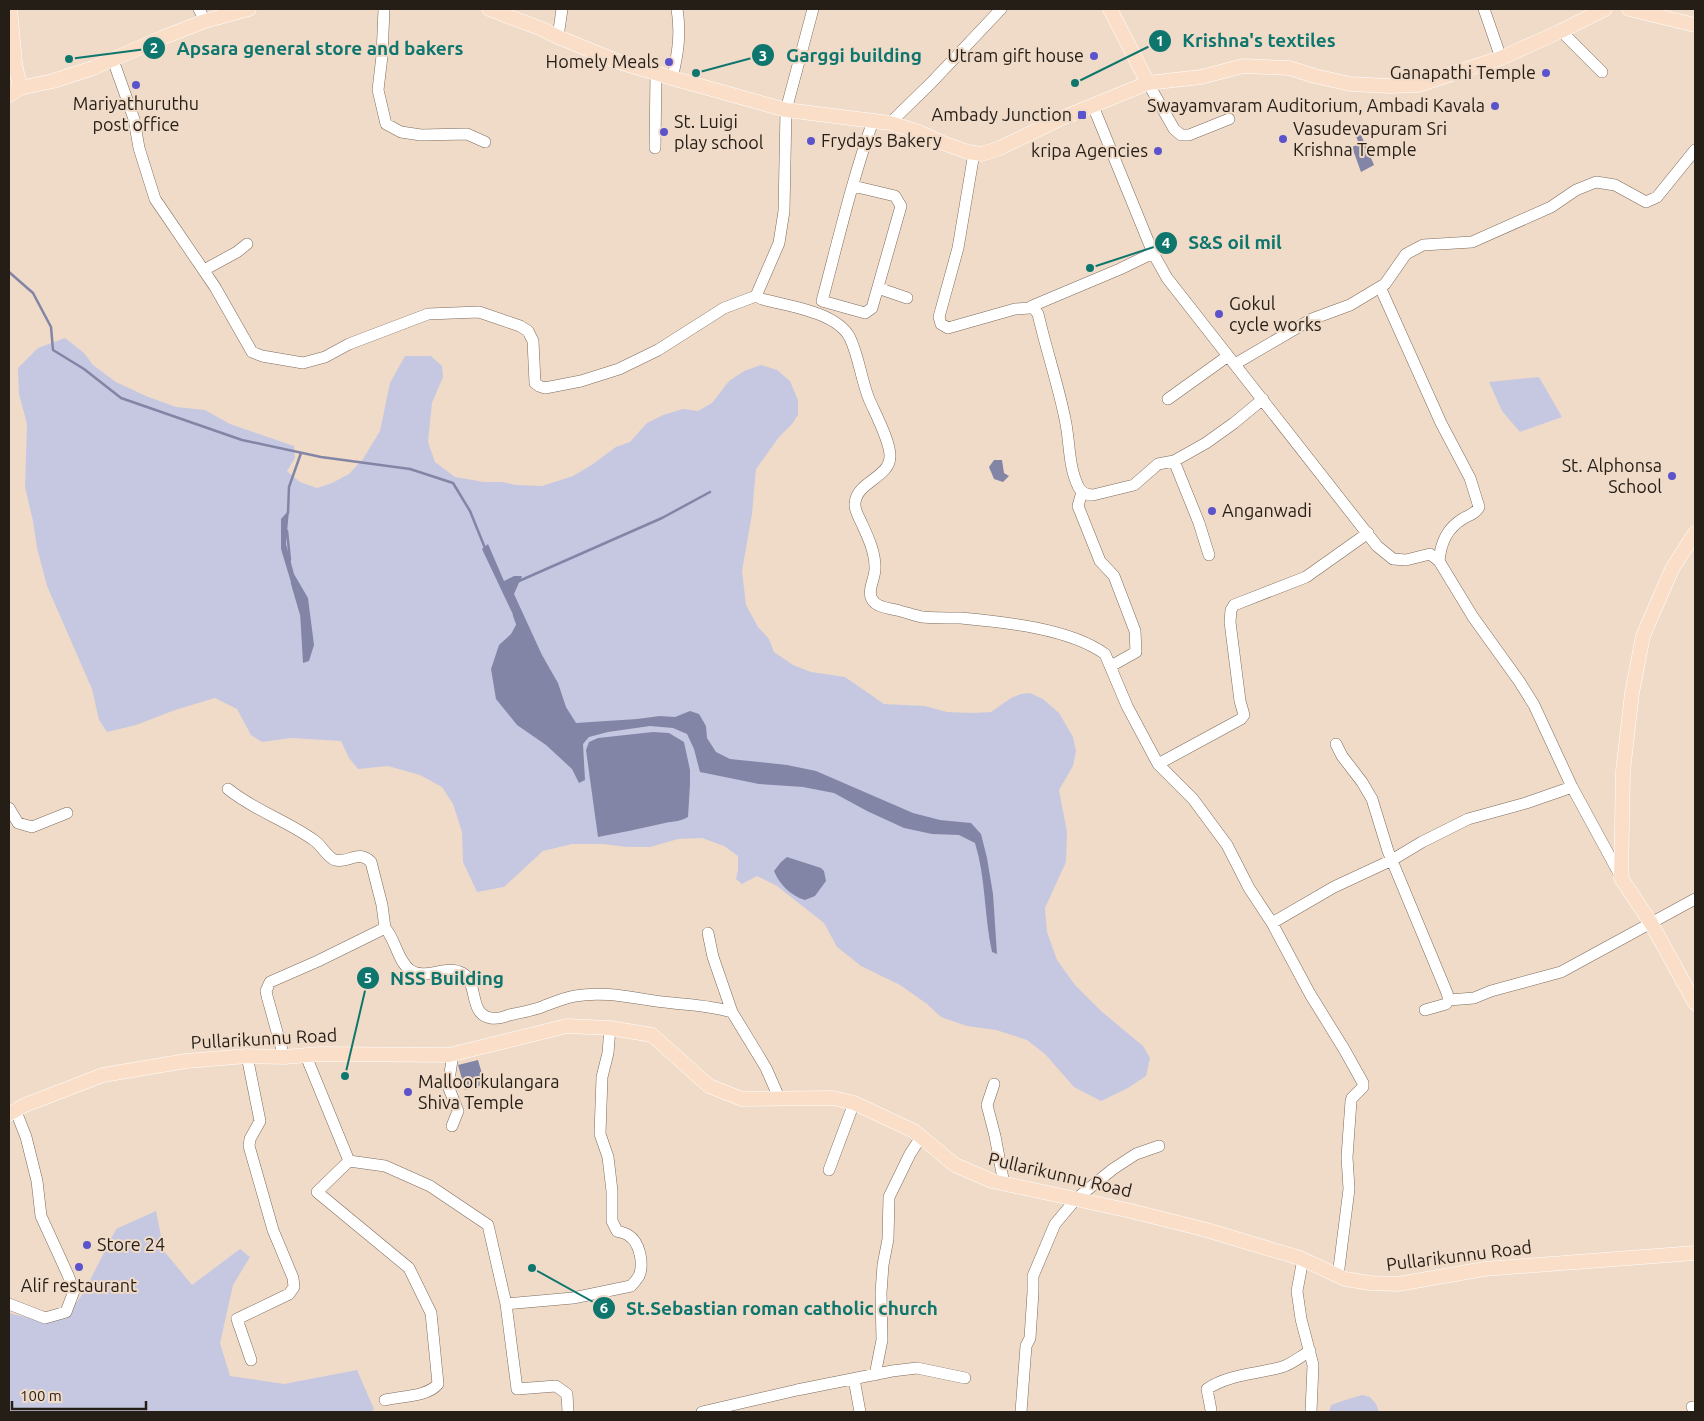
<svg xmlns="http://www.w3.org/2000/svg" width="1704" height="1421" viewBox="0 0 1704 1421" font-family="Ubuntu,sans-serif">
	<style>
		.green { fill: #c6c8e2 }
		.water { fill: #8285a5 }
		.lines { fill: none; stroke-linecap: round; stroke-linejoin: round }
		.stream { stroke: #8285a5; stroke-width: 2.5 }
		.minor-casing { stroke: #7d6b5b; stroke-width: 12 }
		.major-casing { stroke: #fff; stroke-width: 15 }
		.minor { stroke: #fff; stroke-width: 11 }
		.major { stroke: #fadec7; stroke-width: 14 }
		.poi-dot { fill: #5b53cb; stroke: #f0dbc9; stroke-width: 2 }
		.labels { text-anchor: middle; stroke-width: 4; stroke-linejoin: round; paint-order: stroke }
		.poi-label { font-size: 18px; fill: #251e17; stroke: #f0dbc9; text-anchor: end }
		.street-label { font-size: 18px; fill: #251e17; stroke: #f0dbc9 }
		.leader { fill: none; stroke: #0f766e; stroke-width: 2 }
		.callout-dot { fill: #0f766e; stroke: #f0dbc9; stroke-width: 2 }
		.mark-label { font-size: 15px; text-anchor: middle; font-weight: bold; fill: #fff }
		.callout-label { font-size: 19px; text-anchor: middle; font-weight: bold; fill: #0f766e; stroke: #f0dbc9; stroke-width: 4; stroke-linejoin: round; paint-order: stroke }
	</style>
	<rect width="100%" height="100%" fill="#f0dbc9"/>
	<path class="green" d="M 65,338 L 84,353 L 93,365 L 116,382 L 146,396 L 176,407 L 205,410 L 230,424 L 294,446 L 295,458 L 287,471 L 300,482 L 317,488 L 332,483 L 349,474 L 363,459 L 380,431 L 390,383 L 405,356 L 431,356 L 442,366 L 443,377 L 432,403 L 428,442 L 435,462 L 455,477 L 484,482 L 503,482 L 516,485 L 542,486 L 573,476 L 593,464 L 616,447 L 630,442 L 647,423 L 663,415 L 683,409 L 698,411 L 712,403 L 729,381 L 744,371 L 761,365 L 777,370 L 790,381 L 798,400 L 798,415 L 792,424 L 779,437 L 756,469 L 752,514 L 742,571 L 746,605 L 758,627 L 769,639 L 774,652 L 793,665 L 811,672 L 845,677 L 884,704 L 925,706 L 947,712 L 972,713 L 991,712 L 1011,698 L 1021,694 L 1030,693 L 1043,699 L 1059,713 L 1073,737 L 1076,751 L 1073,766 L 1059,790 L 1067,832 L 1066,862 L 1045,908 L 1047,932 L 1057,960 L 1075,985 L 1101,1011 L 1143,1046 L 1150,1058 L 1146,1076 L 1128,1088 L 1101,1101 L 1074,1087 L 1045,1054 L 1027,1040 L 996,1030 L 967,1026 L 941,1017 L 927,1004 L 900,985 L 861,966 L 837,947 L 824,923 L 777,886 L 757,876 L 742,884 L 736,879 L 738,870 L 738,856 L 724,846 L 702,838 L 678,839 L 650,847 L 627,847 L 603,844 L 572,844 L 543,851 L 504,887 L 477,892 L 463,862 L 462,832 L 453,804 L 442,787 L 420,775 L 388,766 L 358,769 L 349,758 L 341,741 L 291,738 L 262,742 L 251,735 L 237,709 L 215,698 L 175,710 L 136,725 L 107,732 L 99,720 L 92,689 L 47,586 L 37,548 L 33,521 L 25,487 L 27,424 L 19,394 L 18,368 L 38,348 Z
		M 1539,377 L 1562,417 L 1520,432 L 1502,411 L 1489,382 Z
		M 156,1211 L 164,1251 L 192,1285 L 240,1249 L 250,1257 L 233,1285 L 220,1343 L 230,1376 L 284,1384 L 357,1370 L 374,1409 L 372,1412 L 9,1412 L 9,1313 L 45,1322 L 67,1316 L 84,1292 L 116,1229 Z
		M 1362,1395 L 1370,1397 L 1376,1404 L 1379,1412 L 1329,1412 L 1331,1405 L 1339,1402 Z"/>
	<path class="water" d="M 1361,135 L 1374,165 L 1361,172 L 1352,147 L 1359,144 L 1356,136 Z
		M 994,460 L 1002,460 L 1004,473 L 1009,476 L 1003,482 L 994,479 L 989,467 Z
		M 289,510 L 286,544 L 294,574 L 308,598 L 314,645 L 309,661 L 303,663 L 300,612 L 281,549 L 281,519 Z
		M 488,544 L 504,581 L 514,576 L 522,576 L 514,594 L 542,655 L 558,683 L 566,707 L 576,723 L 637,719 L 660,716 L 675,717 L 690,711 L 699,714 L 706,726 L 707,738 L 716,752 L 730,759 L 787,765 L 816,771 L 913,813 L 940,820 L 971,823 L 981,834 L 987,858 L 993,894 L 997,954 L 992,952 C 984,916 986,878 975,843 L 959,835 L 932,834 L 904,828 L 867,811 L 834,793 L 803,787 L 759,784 L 700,772 L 694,749 L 687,734 L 673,728 L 650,726 L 608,732 L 589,737 L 583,744 L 585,780 L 579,783 L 572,769 L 546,745 L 517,725 L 496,699 L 491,669 L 499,645 L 511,634 L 517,623 L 482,549 Z
		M 653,732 L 669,733 L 684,742 L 690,770 L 690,784 L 688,817 C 680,822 673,821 665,823 C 642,828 620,833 598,837 L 586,750 L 589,742 L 598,738 Z
		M 787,857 L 821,868 L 824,871 L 826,881 L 815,896 L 805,900 C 791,896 779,884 774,871 L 781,862 Z
		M 478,1060 L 485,1084 L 465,1090 L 458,1065 Z"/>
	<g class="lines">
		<path class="stream" d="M 9,272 L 33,293 L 51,327 L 53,350 L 84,369 L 121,398 L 242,440 L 321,457 L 410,469 L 453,483 L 470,511 L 485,548
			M 288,513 L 289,487 L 301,453
			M 287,531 L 290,560
			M 519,581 L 662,518 L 710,492
			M 292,583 L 301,614
			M 514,615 L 518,626"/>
		<g class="minor-casing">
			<path id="minor" d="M 199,9 L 205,21
				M 384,9 L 382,56 L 378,90 L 386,124 L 401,132 L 421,135 L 467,134 L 485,142
				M 1484,9 L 1501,58
				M 1561,31 L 1602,72
				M 558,37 L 562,9
				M 113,60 L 134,119 L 139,148 L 155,199 L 215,287 L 252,352 L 262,356 L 303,363 L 325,357 L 349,344 L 428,314 L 479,312 L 520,326 L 528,331 L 533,341 L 535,383 L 539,386 L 545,388 L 581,381 L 619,369 L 658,350 L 724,308 L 756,296 L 779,243 L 784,211 L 786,110 L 813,9
				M 672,78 C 678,54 681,33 677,9
				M 1148,83 L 1174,129 L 1181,135 L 1189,135 L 1229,119
				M 1093,106 L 1153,253 L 1167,278 L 1377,546 L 1393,559 L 1406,560 L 1430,554 L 1439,561 L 1473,617 L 1519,681 L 1534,705 L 1572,787 L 1621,877
				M 890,123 L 931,83 L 1001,9
				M 655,148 L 656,72
				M 974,153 L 958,248 L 939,317 L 941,324 L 948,328 L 1015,309 L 1030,308 L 1032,306 L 1038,314 C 1046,349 1058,384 1065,419 C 1070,441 1068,465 1078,486 C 1081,493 1086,495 1093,495 L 1134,485 L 1158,464 L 1174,461 L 1206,443 L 1234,423 L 1263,399
				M 853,186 L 895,196 L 901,206 L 872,308 L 865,313 L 822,301 C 838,241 852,180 873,121
				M 204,270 L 237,252 L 247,244
				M 1380,287 L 1441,423 L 1470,478 L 1479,507 C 1476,513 1470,515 1464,518 C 1447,528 1441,542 1439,561
				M 878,288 L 907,298
				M 756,296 L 762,299 C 788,306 837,312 850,338 C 859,357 861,379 869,399 C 875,413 890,441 890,456 C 890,478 857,481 855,503 C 854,510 859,517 862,524 C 868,537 875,552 875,567 C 876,579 864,593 875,603 C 881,608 889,608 896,610 C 905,612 913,615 922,617 C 934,618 947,618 960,618 C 1003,622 1069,628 1105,654 L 1127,706 L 1158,764 L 1193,799 L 1227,845 L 1249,888 L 1272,923 L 1310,994 L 1344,1049 L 1363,1083 L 1363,1087 L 1352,1098 L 1351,1101 L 1347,1157 L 1349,1189 L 1338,1276
				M 1032,306 L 1120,269 L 1153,253
				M 1235,364 L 1312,319 L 1350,305 L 1385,284 L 1406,254 L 1423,245 L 1472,242 L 1551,207 L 1576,190 L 1596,182 L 1615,185 L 1646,202 L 1657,197 L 1695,150
				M 1168,399 L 1228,356
				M 1174,461 L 1199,523 L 1209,555
				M 1082,492 L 1078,506 L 1100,561 L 1114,576 L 1135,631 L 1136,652 L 1111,666
				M 1336,744 L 1342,756 L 1362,782 L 1372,799 L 1388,851 L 1447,993 L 1449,1000 L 1446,1004 L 1425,1010
				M 1158,764 L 1241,719 L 1244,715 L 1240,701 L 1230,622 L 1231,610 L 1234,605 L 1306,577 L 1368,533
				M 228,789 C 255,811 288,821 315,841 C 322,846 327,857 335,860 C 348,864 358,849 371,862 L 382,905 L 385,928 L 318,961 L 270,982 L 266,991 L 267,996 L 284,1057
				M 9,808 L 18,823 L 32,827 L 67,813
				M 1272,923 L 1334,887 L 1392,860 L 1422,842 L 1468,819 L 1526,803 L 1572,787
				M 385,928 C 396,940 397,960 410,970 C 425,981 446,964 462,973 C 479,981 468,1015 491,1018 C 496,1019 504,1017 509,1015 C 519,1013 529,1011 539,1008 C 550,1004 563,998 575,996 C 608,990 639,1000 673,1003 C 693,1005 713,1006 732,1012 L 766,1068 L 780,1100
				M 708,933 L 713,957 L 732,1012
				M 1449,1000 L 1474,998 L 1491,991 L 1561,972 L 1695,899
				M 247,1056 L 260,1121 L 250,1139 L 249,1146 L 273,1230 L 293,1278 L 294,1287 L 289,1294 L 237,1319 L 251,1360
				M 306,1056 L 349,1161
				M 994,1084 L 987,1105 L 995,1136 L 1004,1184
				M 452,1126 L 458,1111 L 448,1086 L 453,1054
				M 349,1161 L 385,1166 L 430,1186 L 488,1225 L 506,1304 L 517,1389 L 556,1386 L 567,1394 L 568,1412
				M 349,1161 L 317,1192 L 409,1268 L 431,1313 L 438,1384 C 427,1397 402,1396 385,1400
				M 829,1170 L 854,1103
				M 1303,1259 L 1297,1291 L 1301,1319 L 1313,1365 L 1311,1412
				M 9,1304 L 45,1318 L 66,1312 L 74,1291 L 68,1275 L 41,1216 L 37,1181 L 26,1137 L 15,1109
				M 506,1304 L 573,1298 L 631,1286 C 634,1283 637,1279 639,1276 C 644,1264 640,1242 628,1235 C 625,1233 620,1232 617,1231 L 612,1221 L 612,1191 L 608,1157 L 600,1134 L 602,1077 L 608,1053 L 610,1028
				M 875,1375 L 882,1340 L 881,1293 L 883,1265 L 888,1239 L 889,1197 L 910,1154 L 921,1137
				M 854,1379 L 860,1412
				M 1692,1407 L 1695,1407
				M 1211,1410 L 1207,1389 C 1229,1374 1258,1374 1282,1367 C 1292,1364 1301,1356 1310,1351
				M 702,1412 L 797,1390 L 892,1371 L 917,1368 L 965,1378
				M 1021,1412 L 1026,1346 L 1030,1338 L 1033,1292 L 1033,1276 L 1055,1224 L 1076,1199 L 1113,1169 L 1136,1154 L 1159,1146"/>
		</g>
		<g class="major-casing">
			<path id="major" d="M 10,9 L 15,63 L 20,88
				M 489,9 L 542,29 L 558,37 L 619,62 L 672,78 L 786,110 L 890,123 L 919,132 L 943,143 L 968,152 L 982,154 L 1000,148 L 1062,118 L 1148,83 L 1201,77 L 1243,66 L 1289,68 L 1315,76 L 1350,84 L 1390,86 L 1418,85 L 1501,58 L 1561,31 L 1605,9
				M 1110,9 L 1148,83
				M 1629,9 L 1695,25
				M 9,95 L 20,88 L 53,81 L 93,68 L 164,37 L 205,21 L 249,9
				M 1695,533 L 1672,569 L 1643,636 L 1632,693 L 1623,771 L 1621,878 L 1651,923 L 1695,1003
				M 9,1114 L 25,1105 L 103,1075 L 186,1061 L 247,1056 L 284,1057 L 320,1054 L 449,1055 L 567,1026 L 610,1028 L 652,1035 L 709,1086 L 742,1099 L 833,1098 L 854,1103 L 914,1131 L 955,1165 L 992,1181 L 1131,1211 L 1203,1229 L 1300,1258 L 1345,1279 L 1370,1283 L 1398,1284 L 1484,1269 L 1695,1253"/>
		</g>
		<use href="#minor" class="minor"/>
		<use href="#major" class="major"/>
	</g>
	<g class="poi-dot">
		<circle cx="1094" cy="56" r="5"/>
		<circle cx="669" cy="62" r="5"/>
		<circle cx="1546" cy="73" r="5"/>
		<circle cx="136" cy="85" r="5"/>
		<circle cx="1495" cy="106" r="5"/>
		<rect x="1077" y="110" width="10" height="10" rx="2.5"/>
		<circle cx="664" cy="132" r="5"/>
		<circle cx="1283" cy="139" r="5"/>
		<circle cx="811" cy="141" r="5"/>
		<circle cx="1158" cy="151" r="5"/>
		<circle cx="1219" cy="314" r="5"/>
		<circle cx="1672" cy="476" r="5"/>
		<circle cx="1212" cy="511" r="5"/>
		<circle cx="408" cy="1092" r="5"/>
		<circle cx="87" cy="1245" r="5"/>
		<circle cx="79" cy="1267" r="5"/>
	</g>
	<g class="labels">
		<g class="poi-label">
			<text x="1084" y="62">Utram gift house</text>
			<text x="659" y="68">Homely Meals</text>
			<text x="1536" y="79">Ganapathi Temple</text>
			<text x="136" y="110" text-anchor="middle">Mariyathuruthu<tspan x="136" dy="21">post office</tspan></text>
			<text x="1485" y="112">Swayamvaram Auditorium, Ambadi Kavala</text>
			<text x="1072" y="121">Ambady Junction</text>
			<text x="674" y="128" text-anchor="start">St. Luigi<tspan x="674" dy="21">play school</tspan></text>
			<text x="1293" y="135" text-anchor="start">Vasudevapuram Sri<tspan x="1293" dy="21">Krishna Temple</tspan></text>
			<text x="821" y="147" text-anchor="start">Frydays Bakery</text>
			<text x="1148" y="157">kripa Agencies</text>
			<text x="1229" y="310" text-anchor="start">Gokul<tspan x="1229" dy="21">cycle works</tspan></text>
			<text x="1662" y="472">St. Alphonsa<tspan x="1662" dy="21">School</tspan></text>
			<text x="1222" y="517" text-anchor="start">Anganwadi</text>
			<text x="418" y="1088" text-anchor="start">Malloorkulangara<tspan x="418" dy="21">Shiva Temple</tspan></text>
			<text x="97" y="1251" text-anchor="start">Store 24</text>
			<text x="79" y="1292" text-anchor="middle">Alif restaurant</text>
		</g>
		<g class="street-label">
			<text transform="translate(264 1039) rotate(-3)" y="6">Pullarikunnu Road</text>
			<text transform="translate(1060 1175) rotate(13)" y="6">Pullarikunnu Road</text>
			<text transform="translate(1459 1256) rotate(-7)" y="6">Pullarikunnu Road</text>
		</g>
	</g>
	<path class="leader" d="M1075 83L1160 41M69 59L154 48M696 73L763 55M1090 268L1166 243M345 1076L368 978M532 1268L604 1308"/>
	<g class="callout-dot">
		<circle cx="1075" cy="83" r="5"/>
		<circle cx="69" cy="59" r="5"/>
		<circle cx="696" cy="73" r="5"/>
		<circle cx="1090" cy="268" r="5"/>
		<circle cx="345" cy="1076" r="5"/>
		<circle cx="532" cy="1268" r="5"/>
		<circle cx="1160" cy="41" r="12"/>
		<circle cx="154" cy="48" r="12"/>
		<circle cx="763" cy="55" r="12"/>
		<circle cx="1166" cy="243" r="12"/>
		<circle cx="368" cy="978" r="12"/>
		<circle cx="604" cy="1308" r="12"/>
	</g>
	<g class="mark-label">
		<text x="1160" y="46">1</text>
		<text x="154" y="53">2</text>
		<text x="763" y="61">3</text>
		<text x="1166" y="248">4</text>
		<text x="368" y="983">5</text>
		<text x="604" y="1313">6</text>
	</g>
	<g class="callout-label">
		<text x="1259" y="47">Krishna's textiles</text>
		<text x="320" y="55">Apsara general store and bakers</text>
		<text x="854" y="62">Garggi building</text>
		<text x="1235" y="249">S&amp;S oil mil</text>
		<text x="447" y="985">NSS Building</text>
		<text x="782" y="1315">St.Sebastian roman catholic church</text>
	</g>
	<rect width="1704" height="1421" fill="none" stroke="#251e17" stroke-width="20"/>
	<path d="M12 1401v8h134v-8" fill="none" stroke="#251e17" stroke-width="2.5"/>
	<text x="20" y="1401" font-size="15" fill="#251e17" stroke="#f0dbc9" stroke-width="4" paint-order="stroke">100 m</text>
</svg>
